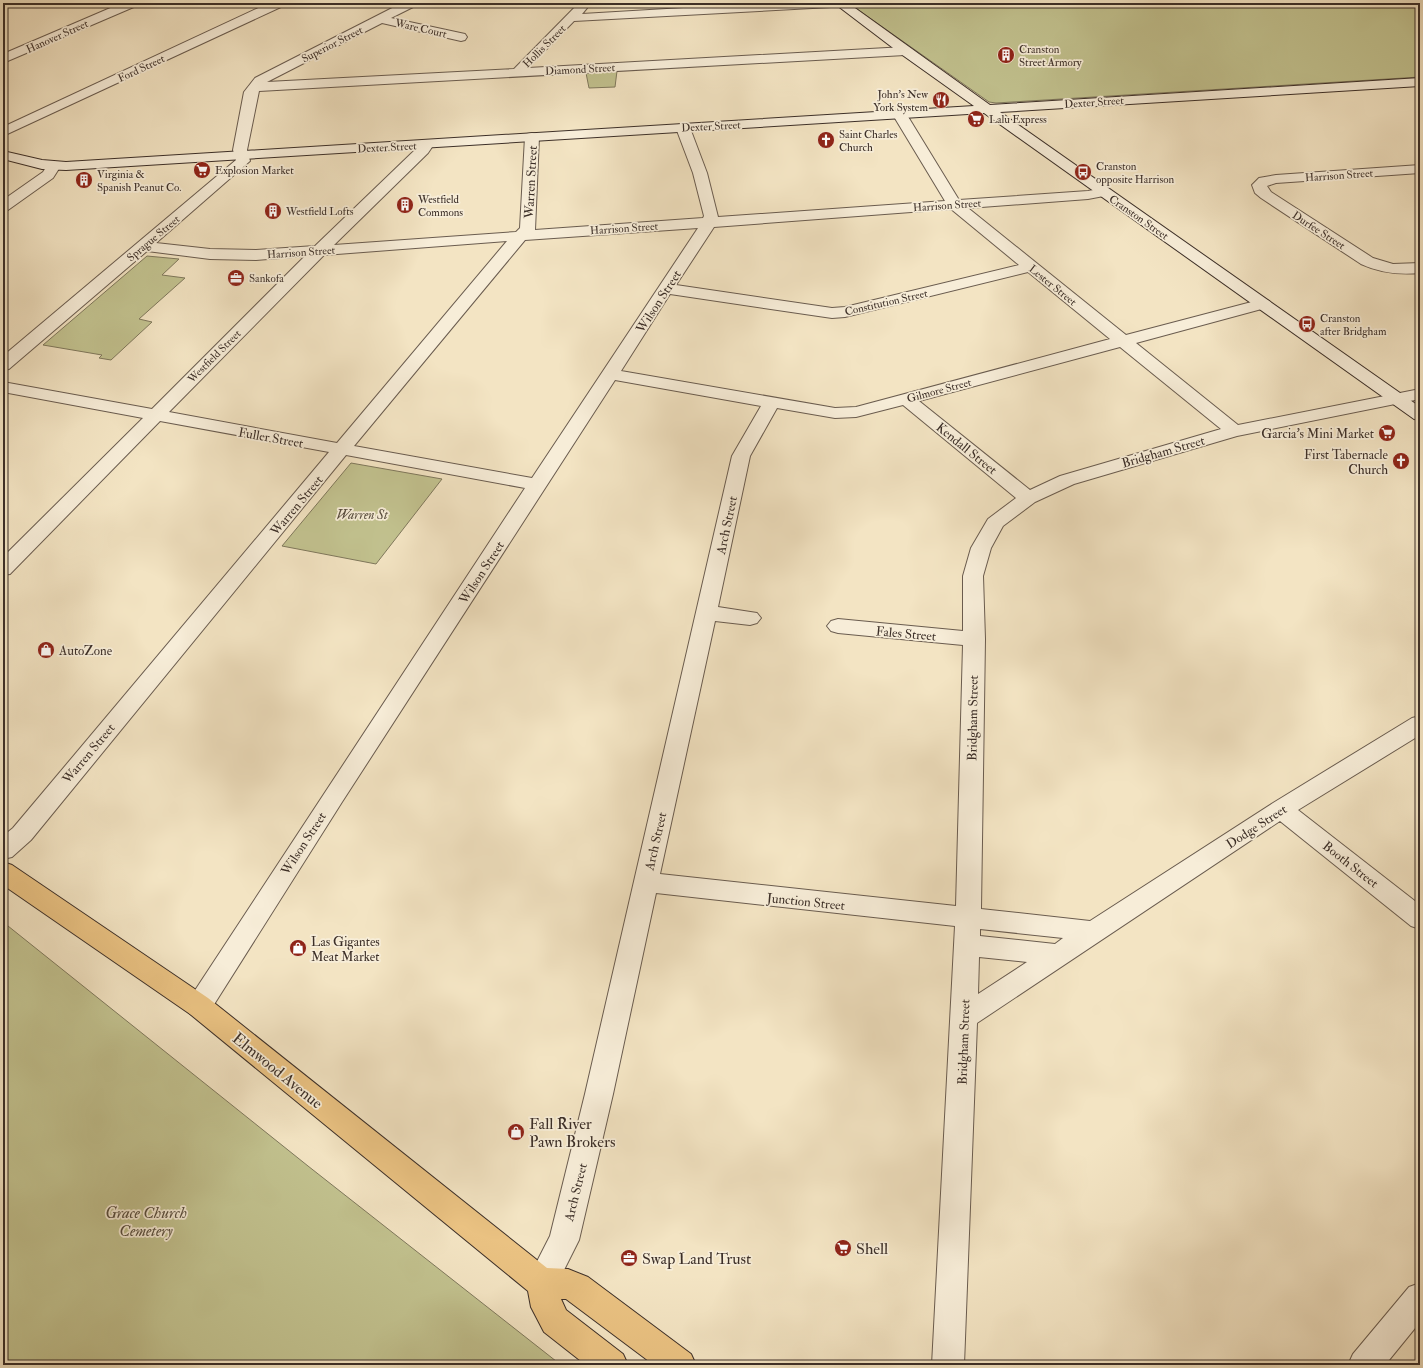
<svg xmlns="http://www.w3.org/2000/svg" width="1423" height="1368" viewBox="0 0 1423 1368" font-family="'IM FELL Double Pica',serif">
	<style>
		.green { fill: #c2c28f; stroke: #7f785c }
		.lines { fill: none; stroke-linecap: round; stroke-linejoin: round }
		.street-casing { stroke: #6a5c4f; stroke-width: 2 }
		.secondary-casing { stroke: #3c2f28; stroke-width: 2 }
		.primary-casing { stroke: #3c2f28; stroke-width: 2 }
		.street { fill: #f7edd8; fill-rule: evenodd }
		.secondary { fill: #f7edd8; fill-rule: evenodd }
		.primary { fill: #eac282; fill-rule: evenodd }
		.labels { text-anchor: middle; stroke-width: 3.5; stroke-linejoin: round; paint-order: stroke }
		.far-street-label { font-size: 11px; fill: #3c2f28; stroke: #f7edd8 }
		.far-poi-label { font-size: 11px; fill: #3c2f28; stroke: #f7edd8; text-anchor: start }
		.street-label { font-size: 13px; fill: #3c2f28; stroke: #f7edd8 }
		.poi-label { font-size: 13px; fill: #3c2f28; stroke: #f7edd8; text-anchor: end }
		.park-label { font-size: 13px; font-style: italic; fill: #574c3d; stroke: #f7edd8 }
		.near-street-label { font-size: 16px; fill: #3c2f28; stroke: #f7edd8 }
		.near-poi-label { font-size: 16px; fill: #3c2f28; stroke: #f7edd8; text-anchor: start }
		.near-park-label { font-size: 16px; font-style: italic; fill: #574c3d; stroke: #f7edd8 }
	</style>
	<rect width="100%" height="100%" fill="#f3e4c3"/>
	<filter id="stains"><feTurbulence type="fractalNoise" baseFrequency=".005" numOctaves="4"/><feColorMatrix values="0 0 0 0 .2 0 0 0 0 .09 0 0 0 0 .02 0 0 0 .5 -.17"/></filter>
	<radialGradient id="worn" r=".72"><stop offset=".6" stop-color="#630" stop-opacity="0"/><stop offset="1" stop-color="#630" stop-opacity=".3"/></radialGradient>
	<path class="green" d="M 859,3 L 1420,3 L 1420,77 L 996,103 L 989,102 L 857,9 L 855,6 Z
		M 617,71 L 615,87 L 589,88 L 586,73 Z
		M 147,256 L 179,259 L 162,275 L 185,278 L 139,319 L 152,322 L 111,360 L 99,358 L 102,355 L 43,345 Z
		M 351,463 L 442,479 L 376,564 L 282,546 Z
		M 3,922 L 308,1166 L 561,1365 L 3,1365 Z"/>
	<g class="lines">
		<g class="street-casing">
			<path id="street" d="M 122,3 L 138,3 L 136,6 L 3,63 L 3,54 Z
				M 269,3 L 285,3 L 283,6 L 3,136 L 3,127 Z
				M 402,3 L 417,3 L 415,6 L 391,18 L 465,34 L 467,37 L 465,40 L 461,41 L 382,23 L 267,82 L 514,69 L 577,5 L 585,5 L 587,8 L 582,14 L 769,3 L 837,3 L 835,6 L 831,7 L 574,21 L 528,68 L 905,47 L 909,48 L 911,51 L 909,54 L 905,55 L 259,91 L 247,150 L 250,161 L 156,243 L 210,249 L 256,250 L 315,246 L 418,147 L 422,141 L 427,140 L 432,141 L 434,144 L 428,153 L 334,245 L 516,232 L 520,228 L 525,137 L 527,134 L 532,133 L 537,134 L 539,137 L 535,230 L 703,218 L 704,216 L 693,173 L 676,128 L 678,125 L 683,124 L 688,125 L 690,128 L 707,173 L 718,217 L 945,201 L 893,115 L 895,112 L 905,112 L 907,115 L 959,200 L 1088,191 L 1104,188 L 1109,189 L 1111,192 L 1109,195 L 1088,199 L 968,208 L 1126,335 L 1263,299 L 1269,301 L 1271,304 L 1269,307 L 1136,343 L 1238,425 L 1420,389 L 1420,399 L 1237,436 L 1074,484 L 1035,502 L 1003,526 L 991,548 L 983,576 L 985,639 L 981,909 L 1090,921 L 1273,803 L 1412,718 L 1420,716 L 1420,735 L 1298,810 L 1420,905 L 1420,929 L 1411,926 L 1280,821 L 977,1023 L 964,1365 L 932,1365 L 955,926 L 656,893 L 613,1094 L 579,1240 L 552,1294 L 541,1298 L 530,1294 L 526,1283 L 550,1236 L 585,1094 L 732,456 L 761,406 L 615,380 L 342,802 L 208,1014 L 199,1017 L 190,1014 L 186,1006 L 190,998 L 525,488 L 346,455 L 31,840 L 12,857 L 3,859 L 3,836 L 13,828 L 329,452 L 160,421 L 10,574 L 3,575 L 3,557 L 143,418 L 3,392 L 3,382 L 152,409 L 305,256 L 256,260 L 210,259 L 147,251 L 9,369 L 3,370 L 3,356 L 236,160 L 233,150 L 244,92 L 255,78 ZM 951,209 L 1019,265 L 845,307 L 832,308 L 676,285 L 714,227 ZM 698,228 L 532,478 L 354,446 L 525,240 ZM 507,241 L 337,443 L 169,412 L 324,255 ZM 1028,272 L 1110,339 L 856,407 L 835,408 L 621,371 L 670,294 L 832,318 L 845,317 ZM 1120,347 L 1221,429 L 1060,476 L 1030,490 L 919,401 ZM 903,405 L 1016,498 L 988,519 L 971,548 L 963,576 L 963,631 L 838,619 L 831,621 L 827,626 L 831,631 L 838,633 L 963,645 L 956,906 L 660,874 L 715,621 L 750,625 L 757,623 L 761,618 L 757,613 L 718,607 L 750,456 L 777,408 L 835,418 L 856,417 ZM 980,929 L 1063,938 L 1055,944 L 980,936 ZM 979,957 L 1027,962 L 978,994 Z
				M 53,163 L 58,164 L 60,167 L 53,178 L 8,210 L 3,211 L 3,200 L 43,172 L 48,164 Z
				M 1420,165 L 1420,173 L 1276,183 L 1267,186 L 1271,192 L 1373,258 L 1393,264 L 1420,263 L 1420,273 C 1399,275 1381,273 1361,264 L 1261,198 L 1255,193 L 1252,185 L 1259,178 L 1276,175 Z
				M 1420,1283 L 1420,1322 L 1385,1365 L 1348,1365 L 1353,1354 L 1409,1287 Z"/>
		</g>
		<g class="secondary-casing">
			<path id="secondary" d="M 834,3 L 848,3 L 990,105 L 1420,78 L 1420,86 L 1000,112 L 1420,407 L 1420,420 L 1414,419 L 984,113 L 66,170 L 42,169 L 3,159 L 3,151 L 42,160 L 66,162 L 974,106 L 901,54 Z"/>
		</g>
		<g class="primary-casing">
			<path id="primary" d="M 3,862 L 12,865 L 208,998 L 547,1268 L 568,1269 L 588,1277 L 691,1354 L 696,1365 L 654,1365 L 566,1299 L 561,1299 L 566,1310 L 623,1354 L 628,1365 L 586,1365 L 544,1332 L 531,1307 L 528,1291 L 190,1014 L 3,885 Z"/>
		</g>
		<use href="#street" class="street"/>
		<use href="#secondary" class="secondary"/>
		<use href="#primary" class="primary"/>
	</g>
	<defs>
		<g id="building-disc" transform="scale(0.9)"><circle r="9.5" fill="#8f2418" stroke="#f7edd8"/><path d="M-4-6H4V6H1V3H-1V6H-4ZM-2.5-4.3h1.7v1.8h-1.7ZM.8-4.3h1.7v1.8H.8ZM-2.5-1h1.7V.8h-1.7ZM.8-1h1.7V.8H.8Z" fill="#fff"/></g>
		<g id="restaurant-disc" transform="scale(0.9)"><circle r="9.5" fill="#8f2418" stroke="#f7edd8"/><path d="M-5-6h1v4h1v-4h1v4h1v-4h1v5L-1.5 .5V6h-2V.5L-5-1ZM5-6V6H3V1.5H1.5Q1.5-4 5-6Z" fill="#fff"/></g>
		<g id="supermarket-disc" transform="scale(0.9)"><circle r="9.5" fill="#8f2418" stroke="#f7edd8"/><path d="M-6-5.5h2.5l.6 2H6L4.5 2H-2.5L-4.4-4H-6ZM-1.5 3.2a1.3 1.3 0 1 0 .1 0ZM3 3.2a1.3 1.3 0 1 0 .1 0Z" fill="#fff"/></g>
		<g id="church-disc" transform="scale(0.9)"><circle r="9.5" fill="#8f2418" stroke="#f7edd8"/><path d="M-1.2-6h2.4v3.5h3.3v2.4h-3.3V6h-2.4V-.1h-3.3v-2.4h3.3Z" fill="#fff"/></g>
		<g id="bus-disc" transform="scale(0.9)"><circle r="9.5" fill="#8f2418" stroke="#f7edd8"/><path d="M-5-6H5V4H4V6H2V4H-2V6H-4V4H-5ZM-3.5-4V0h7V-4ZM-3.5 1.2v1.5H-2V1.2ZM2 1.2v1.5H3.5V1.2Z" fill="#fff"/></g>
		<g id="office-disc" transform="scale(0.9)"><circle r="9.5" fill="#8f2418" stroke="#f7edd8"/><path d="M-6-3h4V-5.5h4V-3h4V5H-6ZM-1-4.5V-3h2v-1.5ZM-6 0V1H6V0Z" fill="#fff"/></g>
		<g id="shop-disc" transform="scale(0.9)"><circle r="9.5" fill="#8f2418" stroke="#f7edd8"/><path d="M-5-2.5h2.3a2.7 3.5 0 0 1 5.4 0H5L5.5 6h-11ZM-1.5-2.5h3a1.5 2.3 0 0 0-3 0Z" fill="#fff"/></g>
	</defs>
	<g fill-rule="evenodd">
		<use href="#building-disc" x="1006" y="55"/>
		<use href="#restaurant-disc" x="941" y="100"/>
		<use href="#supermarket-disc" x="976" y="119"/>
		<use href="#church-disc" x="826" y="140"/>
		<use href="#supermarket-disc" x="202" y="170"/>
		<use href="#bus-disc" x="1083" y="172"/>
		<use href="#building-disc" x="84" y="180"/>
		<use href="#building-disc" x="405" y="205"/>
		<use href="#building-disc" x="273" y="211"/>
		<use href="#office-disc" x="236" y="278"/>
		<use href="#bus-disc" x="1307" y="324"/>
		<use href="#supermarket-disc" x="1387" y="433"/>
		<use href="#church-disc" x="1401" y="461"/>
		<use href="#shop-disc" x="46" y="650"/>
		<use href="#shop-disc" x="298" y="948"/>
		<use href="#shop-disc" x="516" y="1132"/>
		<use href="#supermarket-disc" x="843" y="1248"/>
		<use href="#office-disc" x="629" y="1258"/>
	</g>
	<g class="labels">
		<g class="far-street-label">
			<text transform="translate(421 28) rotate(13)" y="4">Ware Court</text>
			<text transform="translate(57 36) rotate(-24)" y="4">Hanover Street</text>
			<text transform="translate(332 44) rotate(-27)" y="4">Superior Street</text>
			<text transform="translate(544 46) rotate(-45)" y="4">Hollis Street</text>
			<text transform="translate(141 68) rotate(-25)" y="4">Ford Street</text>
			<text transform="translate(580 69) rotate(-3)" y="4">Diamond Street</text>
			<text transform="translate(1094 102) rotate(-4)" y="4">Dexter Street</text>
			<text transform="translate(711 126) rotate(-3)" y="4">Dexter Street</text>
			<text transform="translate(387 147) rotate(-3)" y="4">Dexter Street</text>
			<text transform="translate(1339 175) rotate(-4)" y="4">Harrison Street</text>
			<text transform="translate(947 205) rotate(-4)" y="4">Harrison Street</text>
			<text transform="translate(1139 217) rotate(35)" y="4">Cranston Street</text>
			<text transform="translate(624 228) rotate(-4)" y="4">Harrison Street</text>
			<text transform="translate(1319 230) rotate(33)" y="4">Durfee Street</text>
			<text transform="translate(153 238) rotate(-40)" y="4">Sprague Street</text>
			<text transform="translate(301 252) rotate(-4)" y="4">Harrison Street</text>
			<text transform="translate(1053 285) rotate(39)" y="4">Lester Street</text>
			<text transform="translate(886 302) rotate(-13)" y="4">Constitution Street</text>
			<text transform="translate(214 356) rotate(-45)" y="4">Westfield Street</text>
			<text transform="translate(939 390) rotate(-15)" y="4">Gilmore Street</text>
		</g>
		<g class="far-poi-label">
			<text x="1019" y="53">Cranston<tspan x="1019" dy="13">Street Armory</tspan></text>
			<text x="928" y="98" text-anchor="end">John's New<tspan x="928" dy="13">York System</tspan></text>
			<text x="989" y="123">Lalu Express</text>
			<text x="839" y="138">Saint Charles<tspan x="839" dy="13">Church</tspan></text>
			<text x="1096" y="170">Cranston<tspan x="1096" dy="13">opposite Harrison</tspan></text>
			<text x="215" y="174">Explosion Market</text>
			<text x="97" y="178">Virginia &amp;<tspan x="97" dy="13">Spanish Peanut Co.</tspan></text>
			<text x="418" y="203">Westfield<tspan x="418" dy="13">Commons</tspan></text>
			<text x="286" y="215">Westfield Lofts</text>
			<text x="249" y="282">Sankofa</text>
			<text x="1320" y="322">Cranston<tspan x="1320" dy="13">after Bridgham</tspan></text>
		</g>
		<g class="street-label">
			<text transform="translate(530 182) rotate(-87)" y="5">Warren Street</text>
			<text transform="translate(658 301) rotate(-57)" y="5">Wilson Street</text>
			<text transform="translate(271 437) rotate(10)" y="5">Fuller Street</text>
			<text transform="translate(967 448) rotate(39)" y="5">Kendall Street</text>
			<text transform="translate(1163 451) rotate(-16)" y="5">Bridgham Street</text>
			<text transform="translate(296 505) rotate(-50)" y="5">Warren Street</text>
			<text transform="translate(726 525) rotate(-78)" y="5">Arch Street</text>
			<text transform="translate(481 572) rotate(-57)" y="5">Wilson Street</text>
			<text transform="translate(906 633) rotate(5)" y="5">Fales Street</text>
			<text transform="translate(972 718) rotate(-89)" y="5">Bridgham Street</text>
			<text transform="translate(88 753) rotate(-50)" y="5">Warren Street</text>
			<text transform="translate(1256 826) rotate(-33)" y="5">Dodge Street</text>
			<text transform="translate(655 841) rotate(-77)" y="5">Arch Street</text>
			<text transform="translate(303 843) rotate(-57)" y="5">Wilson Street</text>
			<text transform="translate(1351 864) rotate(38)" y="5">Booth Street</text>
			<text transform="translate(806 901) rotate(6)" y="5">Junction Street</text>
			<text transform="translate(963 1042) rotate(-88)" y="5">Bridgham Street</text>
			<text transform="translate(575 1192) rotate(-76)" y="5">Arch Street</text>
		</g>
		<g class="poi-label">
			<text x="1374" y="438">Garcia's Mini Market</text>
			<text x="1388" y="459">First Tabernacle<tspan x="1388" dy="15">Church</tspan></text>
			<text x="59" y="655" text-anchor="start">AutoZone</text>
			<text x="311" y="946" text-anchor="start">Las Gigantes<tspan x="311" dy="15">Meat Market</tspan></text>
		</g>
		<g class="park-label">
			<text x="362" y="519">Warren St</text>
		</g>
		<g class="near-street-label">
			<text transform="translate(278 1070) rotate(39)" y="6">Elmwood Avenue</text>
		</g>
		<g class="near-poi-label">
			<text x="529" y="1129">Fall River<tspan x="529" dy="18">Pawn Brokers</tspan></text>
			<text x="856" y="1254">Shell</text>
			<text x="642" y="1264">Swap Land Trust</text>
		</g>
		<g class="near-park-label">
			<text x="146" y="1218">Grace Church<tspan x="146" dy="18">Cemetery</tspan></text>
		</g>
	</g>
	<rect width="1423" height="1368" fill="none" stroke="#f3e4c3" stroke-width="16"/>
	<rect x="4" y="4" width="1415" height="1360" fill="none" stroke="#3c2f28" stroke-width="2"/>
	<rect x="8" y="8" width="1407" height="1352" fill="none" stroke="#3c2f28"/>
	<rect width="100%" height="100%" filter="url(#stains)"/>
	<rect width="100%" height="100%" fill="url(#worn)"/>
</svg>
